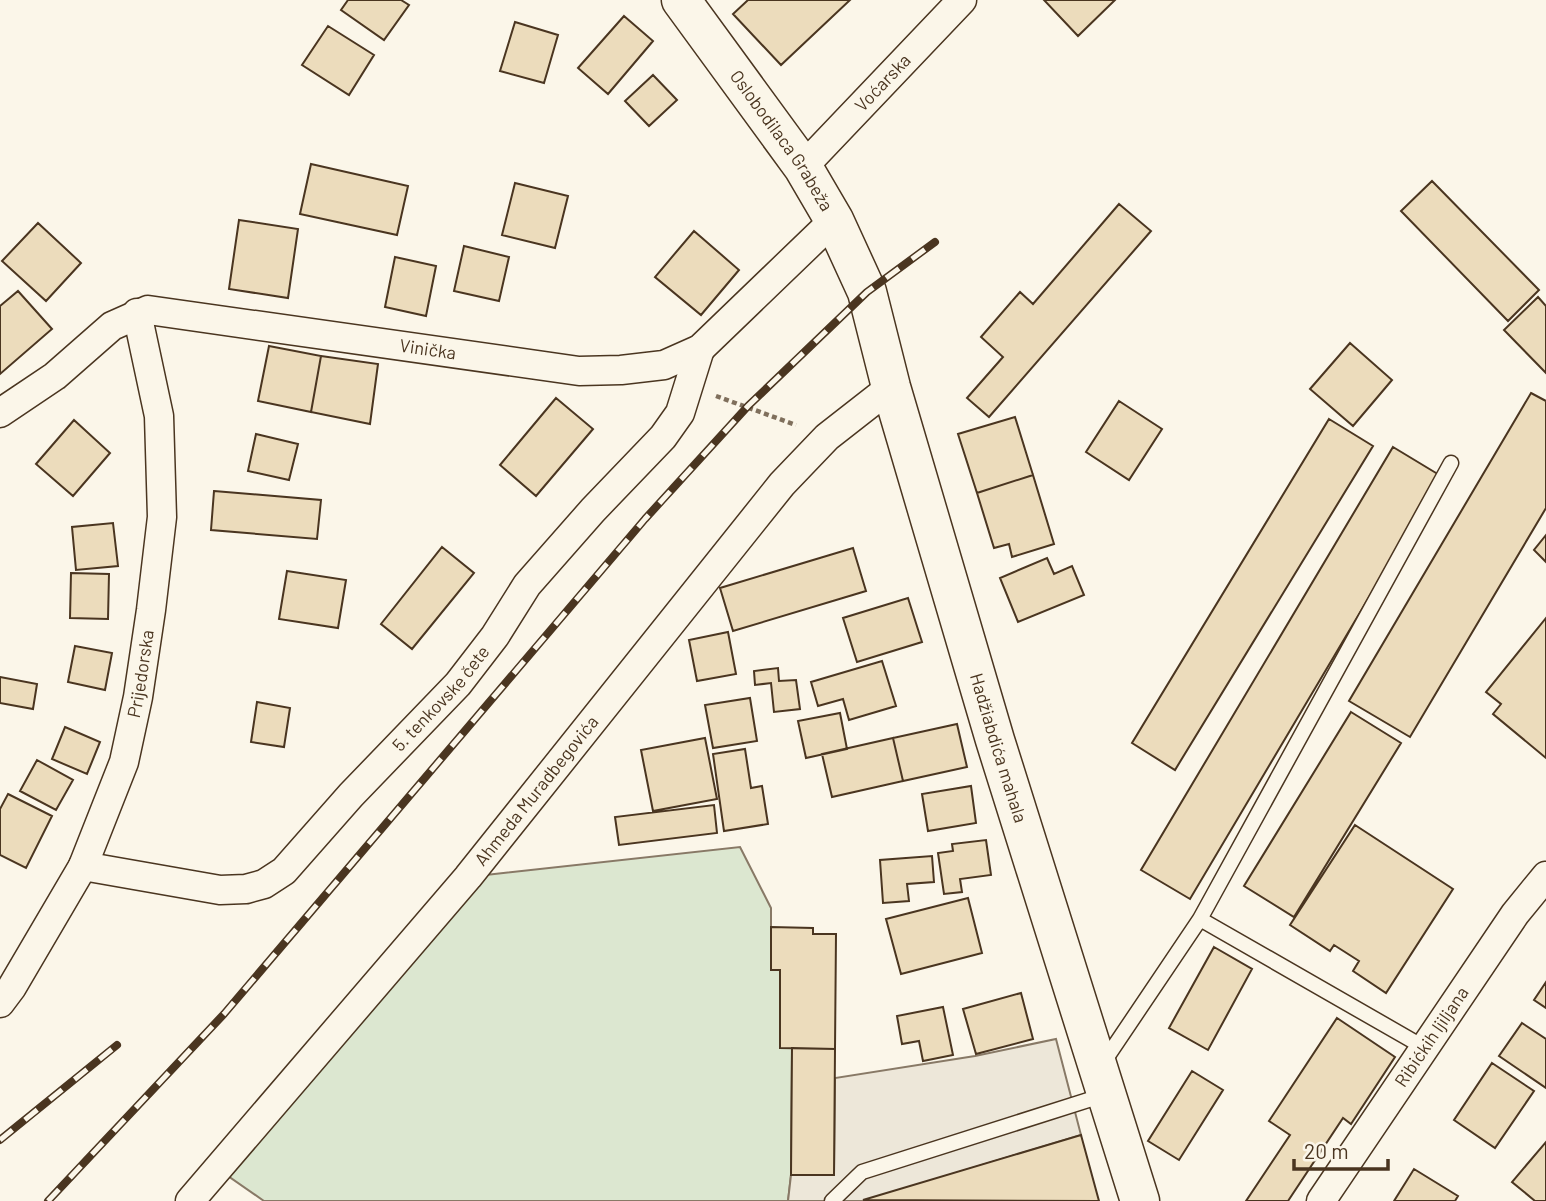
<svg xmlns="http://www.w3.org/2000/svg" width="1546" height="1201" viewBox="0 0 1546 1201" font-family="Barlow,sans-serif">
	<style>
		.green { fill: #dce7d0; stroke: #887966; stroke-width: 2 }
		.parking { fill: #ede7d9; stroke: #887966; stroke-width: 2 }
		.building { fill: #ecdcbc; stroke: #4a3520; stroke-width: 2 }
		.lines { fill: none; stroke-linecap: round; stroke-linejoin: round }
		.lane-casing { stroke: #4a3520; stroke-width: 17 }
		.street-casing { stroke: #4a3520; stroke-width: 31 }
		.secondary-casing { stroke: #4a3520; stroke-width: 41 }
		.path { stroke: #7f6f5c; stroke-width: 4.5; stroke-dasharray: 5 3.5; stroke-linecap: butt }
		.lane { stroke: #fbf6e9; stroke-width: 14 }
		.street { stroke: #fbf6e9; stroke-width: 28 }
		.secondary { stroke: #fbf6e9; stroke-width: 38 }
		.rail-casing { stroke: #4a3520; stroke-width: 8 }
		.rail { stroke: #fbf6e9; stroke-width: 5; stroke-dasharray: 16; stroke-linecap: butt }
		.labels { text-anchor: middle; stroke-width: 5; stroke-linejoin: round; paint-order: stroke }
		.street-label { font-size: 18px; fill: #4a3520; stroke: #fbf6e9 }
	</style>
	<rect width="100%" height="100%" fill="#fbf6e9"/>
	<path class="green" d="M 740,847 L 771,908 L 771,970 L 780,970 L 780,1048 L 792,1048 L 791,1175 L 788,1201 L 264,1201 L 218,1169 L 468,877 Z"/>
	<path class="parking" d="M 1056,1039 L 1081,1135 L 864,1201 L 788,1201 L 791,1175 L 834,1175 L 835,1078 L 975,1056 Z"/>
	<path class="building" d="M 348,0 L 401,0 L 409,5 L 384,40 L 341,10 Z
		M 748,0 L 850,0 L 781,65 L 733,14 Z
		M 1044,0 L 1115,0 L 1078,36 Z
		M 624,16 L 653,41 L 608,94 L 578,68 Z
		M 515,22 L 558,35 L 544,83 L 500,71 Z
		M 328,26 L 374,55 L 349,95 L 302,65 Z
		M 653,75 L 677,100 L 649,126 L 625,101 Z
		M 311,164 L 408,186 L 397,235 L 300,214 Z
		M 1432,181 L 1539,290 L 1508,321 L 1401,211 Z
		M 515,183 L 568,196 L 555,248 L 502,235 Z
		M 1119,204 L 1151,231 L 989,417 L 967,398 L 1003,357 L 981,337 L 1020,292 L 1033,304 Z
		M 239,220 L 298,229 L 288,298 L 229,289 Z
		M 38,223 L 81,263 L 46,301 L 2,261 Z
		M 694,231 L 739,270 L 701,315 L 655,277 Z
		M 464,246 L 509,257 L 499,301 L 454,291 Z
		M 395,257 L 436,266 L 426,316 L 385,307 Z
		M 18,291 L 52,329 L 0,374 L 0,306 Z
		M 1538,297 L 1546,306 L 1546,373 L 1504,330 Z
		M 1350,343 L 1392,380 L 1353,426 L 1310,389 Z
		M 269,346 L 321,356 L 311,412 L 258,401 Z
		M 321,356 L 378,364 L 370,424 L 311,412 Z
		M 1531,393 L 1546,401 L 1546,508 L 1410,737 L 1349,701 Z
		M 556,398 L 593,429 L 536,496 L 500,465 Z
		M 1119,401 L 1162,429 L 1129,480 L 1086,452 Z
		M 1015,417 L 1033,475 L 977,493 L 958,434 Z
		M 1329,419 L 1373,446 L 1175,770 L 1132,743 Z
		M 74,420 L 110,453 L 73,496 L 36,464 Z
		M 256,434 L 298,444 L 289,480 L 248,471 Z
		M 1393,447 L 1441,476 L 1190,899 L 1141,870 Z
		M 1033,475 L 1054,544 L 1012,557 L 1009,544 L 994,548 L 977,493 Z
		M 214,491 L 321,500 L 317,539 L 211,530 Z
		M 113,523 L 118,566 L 76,570 L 72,527 Z
		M 1546,535 L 1546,562 L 1534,550 Z
		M 442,547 L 474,573 L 412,649 L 381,624 Z
		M 853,548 L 866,591 L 733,631 L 720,588 Z
		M 1047,558 L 1054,574 L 1072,566 L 1084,595 L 1018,622 L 1000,578 Z
		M 287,571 L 346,580 L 338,628 L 279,619 Z
		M 71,573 L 109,574 L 108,619 L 70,618 Z
		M 908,598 L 922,642 L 857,662 L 843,618 Z
		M 1546,618 L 1546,758 L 1493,714 L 1501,704 L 1486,692 Z
		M 728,632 L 736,674 L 697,681 L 689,640 Z
		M 75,646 L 112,653 L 105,690 L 68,682 Z
		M 882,661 L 896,706 L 849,720 L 843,699 L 818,706 L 811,682 Z
		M 778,668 L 779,681 L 796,680 L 800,709 L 774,712 L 771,683 L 755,685 L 754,671 Z
		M 0,677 L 37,684 L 33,709 L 0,703 Z
		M 750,698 L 757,741 L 713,748 L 705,705 Z
		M 257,702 L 290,708 L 284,747 L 251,742 Z
		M 1351,712 L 1401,743 L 1294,917 L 1244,886 Z
		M 840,713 L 847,749 L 806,758 L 798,721 Z
		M 957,724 L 967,767 L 903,781 L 893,738 Z
		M 65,727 L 100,742 L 87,774 L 52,759 Z
		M 705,738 L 717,799 L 653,811 L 641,750 Z
		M 893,738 L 903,781 L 832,797 L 822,754 Z
		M 745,749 L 751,788 L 762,786 L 768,824 L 724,831 L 713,754 Z
		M 37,760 L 73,780 L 56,810 L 20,791 Z
		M 971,786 L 976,823 L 928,831 L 922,794 Z
		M 8,794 L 52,816 L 26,868 L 0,855 L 0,809 Z
		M 714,805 L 717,833 L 619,845 L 615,817 Z
		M 1355,825 L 1453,889 L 1386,993 L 1353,971 L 1359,961 L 1334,945 L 1330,951 L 1290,925 Z
		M 986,840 L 991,875 L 960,879 L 962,892 L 944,894 L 938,853 L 953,851 L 952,844 Z
		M 932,856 L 934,882 L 907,884 L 909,901 L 883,903 L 880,860 Z
		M 968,898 L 982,953 L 901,974 L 886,919 Z
		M 771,927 L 813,928 L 813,934 L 836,934 L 835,1049 L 780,1048 L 780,970 L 771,970 Z
		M 1214,947 L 1252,969 L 1208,1050 L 1169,1028 Z
		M 1546,982 L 1546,1008 L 1534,1000 Z
		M 1021,993 L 1033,1039 L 976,1054 L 963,1009 Z
		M 943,1007 L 953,1055 L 923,1061 L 919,1041 L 902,1044 L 897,1016 Z
		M 1337,1018 L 1395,1057 L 1351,1124 L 1343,1118 L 1288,1201 L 1246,1201 L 1290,1135 L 1269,1121 Z
		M 1522,1023 L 1546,1039 L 1546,1088 L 1499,1056 Z
		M 792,1048 L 835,1049 L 834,1175 L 791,1175 Z
		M 1492,1063 L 1534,1091 L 1495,1148 L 1454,1120 Z
		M 1192,1071 L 1223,1090 L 1179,1160 L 1148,1141 Z
		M 1081,1135 L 1099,1201 L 863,1200 Z
		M 1546,1142 L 1546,1201 L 1535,1201 L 1512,1182 Z
		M 1414,1169 L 1458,1196 L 1455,1201 L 1394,1201 Z"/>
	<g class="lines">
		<g class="lane-casing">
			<path id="lane" d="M 1200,919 L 1425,1048
				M 1103,1063 L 1200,919 L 1451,463
				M 832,1201 L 862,1172 L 1104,1095"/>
		</g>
		<g class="street-casing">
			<g id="street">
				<path id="s1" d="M 803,167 L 962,0"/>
				<path id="s2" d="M 0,413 L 55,376 L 112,326 L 148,310 L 579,371 L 621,370 L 664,365 L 700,349 L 834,220"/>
				<path id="s3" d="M 83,866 L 220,890 L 246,889 L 264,884 L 284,871 L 351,795 L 458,684 L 495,636 L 527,585 L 593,510 L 663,437 L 680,413 L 700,349"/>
				<path id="s4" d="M 0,1003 L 12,987 L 83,866 L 124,762 L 138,697 L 151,610 L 162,517 L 159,416 L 137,313"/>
				<path id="s5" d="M 190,1201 L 468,877 L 782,484 L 827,437 L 891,387"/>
				<path id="s6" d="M 1321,1201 L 1515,914 L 1546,876"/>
			</g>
		</g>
		<g class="secondary-casing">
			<g id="secondary">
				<path id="s7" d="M 681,0 L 803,167 L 834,220 L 867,292 L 891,387 L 995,740 L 1140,1201"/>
			</g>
		</g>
		<path class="path" d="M 716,396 L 796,425"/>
		<use href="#lane" class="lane"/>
		<use href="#street" class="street"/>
		<use href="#secondary" class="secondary"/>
		<g class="rail-casing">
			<path id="rail" d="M 0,1140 L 117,1045
				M 48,1201 L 224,1014 L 645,519 L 748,406 L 867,292 L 935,242"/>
		</g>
		<use href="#rail" class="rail"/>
	</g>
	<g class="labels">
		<g class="street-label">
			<text dy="6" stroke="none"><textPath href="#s1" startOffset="116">Voćarska</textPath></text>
			<text dy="6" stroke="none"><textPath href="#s7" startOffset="173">Oslobodilaca Grabeža</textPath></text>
			<text dy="6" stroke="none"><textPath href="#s2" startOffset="464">Vinička</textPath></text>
			<text dy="6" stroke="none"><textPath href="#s4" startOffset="362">Prijedorska</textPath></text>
			<text dy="6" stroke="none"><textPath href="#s3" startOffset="441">5. tenkovske čete</textPath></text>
			<text dy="6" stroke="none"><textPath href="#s7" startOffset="822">Hadžiabdića mahala</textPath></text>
			<text dy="6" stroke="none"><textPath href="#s5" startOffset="537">Ahmeda Muradbegovića</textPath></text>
			<text dy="6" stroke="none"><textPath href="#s6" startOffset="198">Ribićkih ljiljana</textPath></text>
		</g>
	</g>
	<path d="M1294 1159v10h94v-10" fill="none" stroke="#4a3520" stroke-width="3.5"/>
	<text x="1304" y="1159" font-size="21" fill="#4a3520" stroke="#fbf6e9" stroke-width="5" paint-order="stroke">20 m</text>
</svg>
